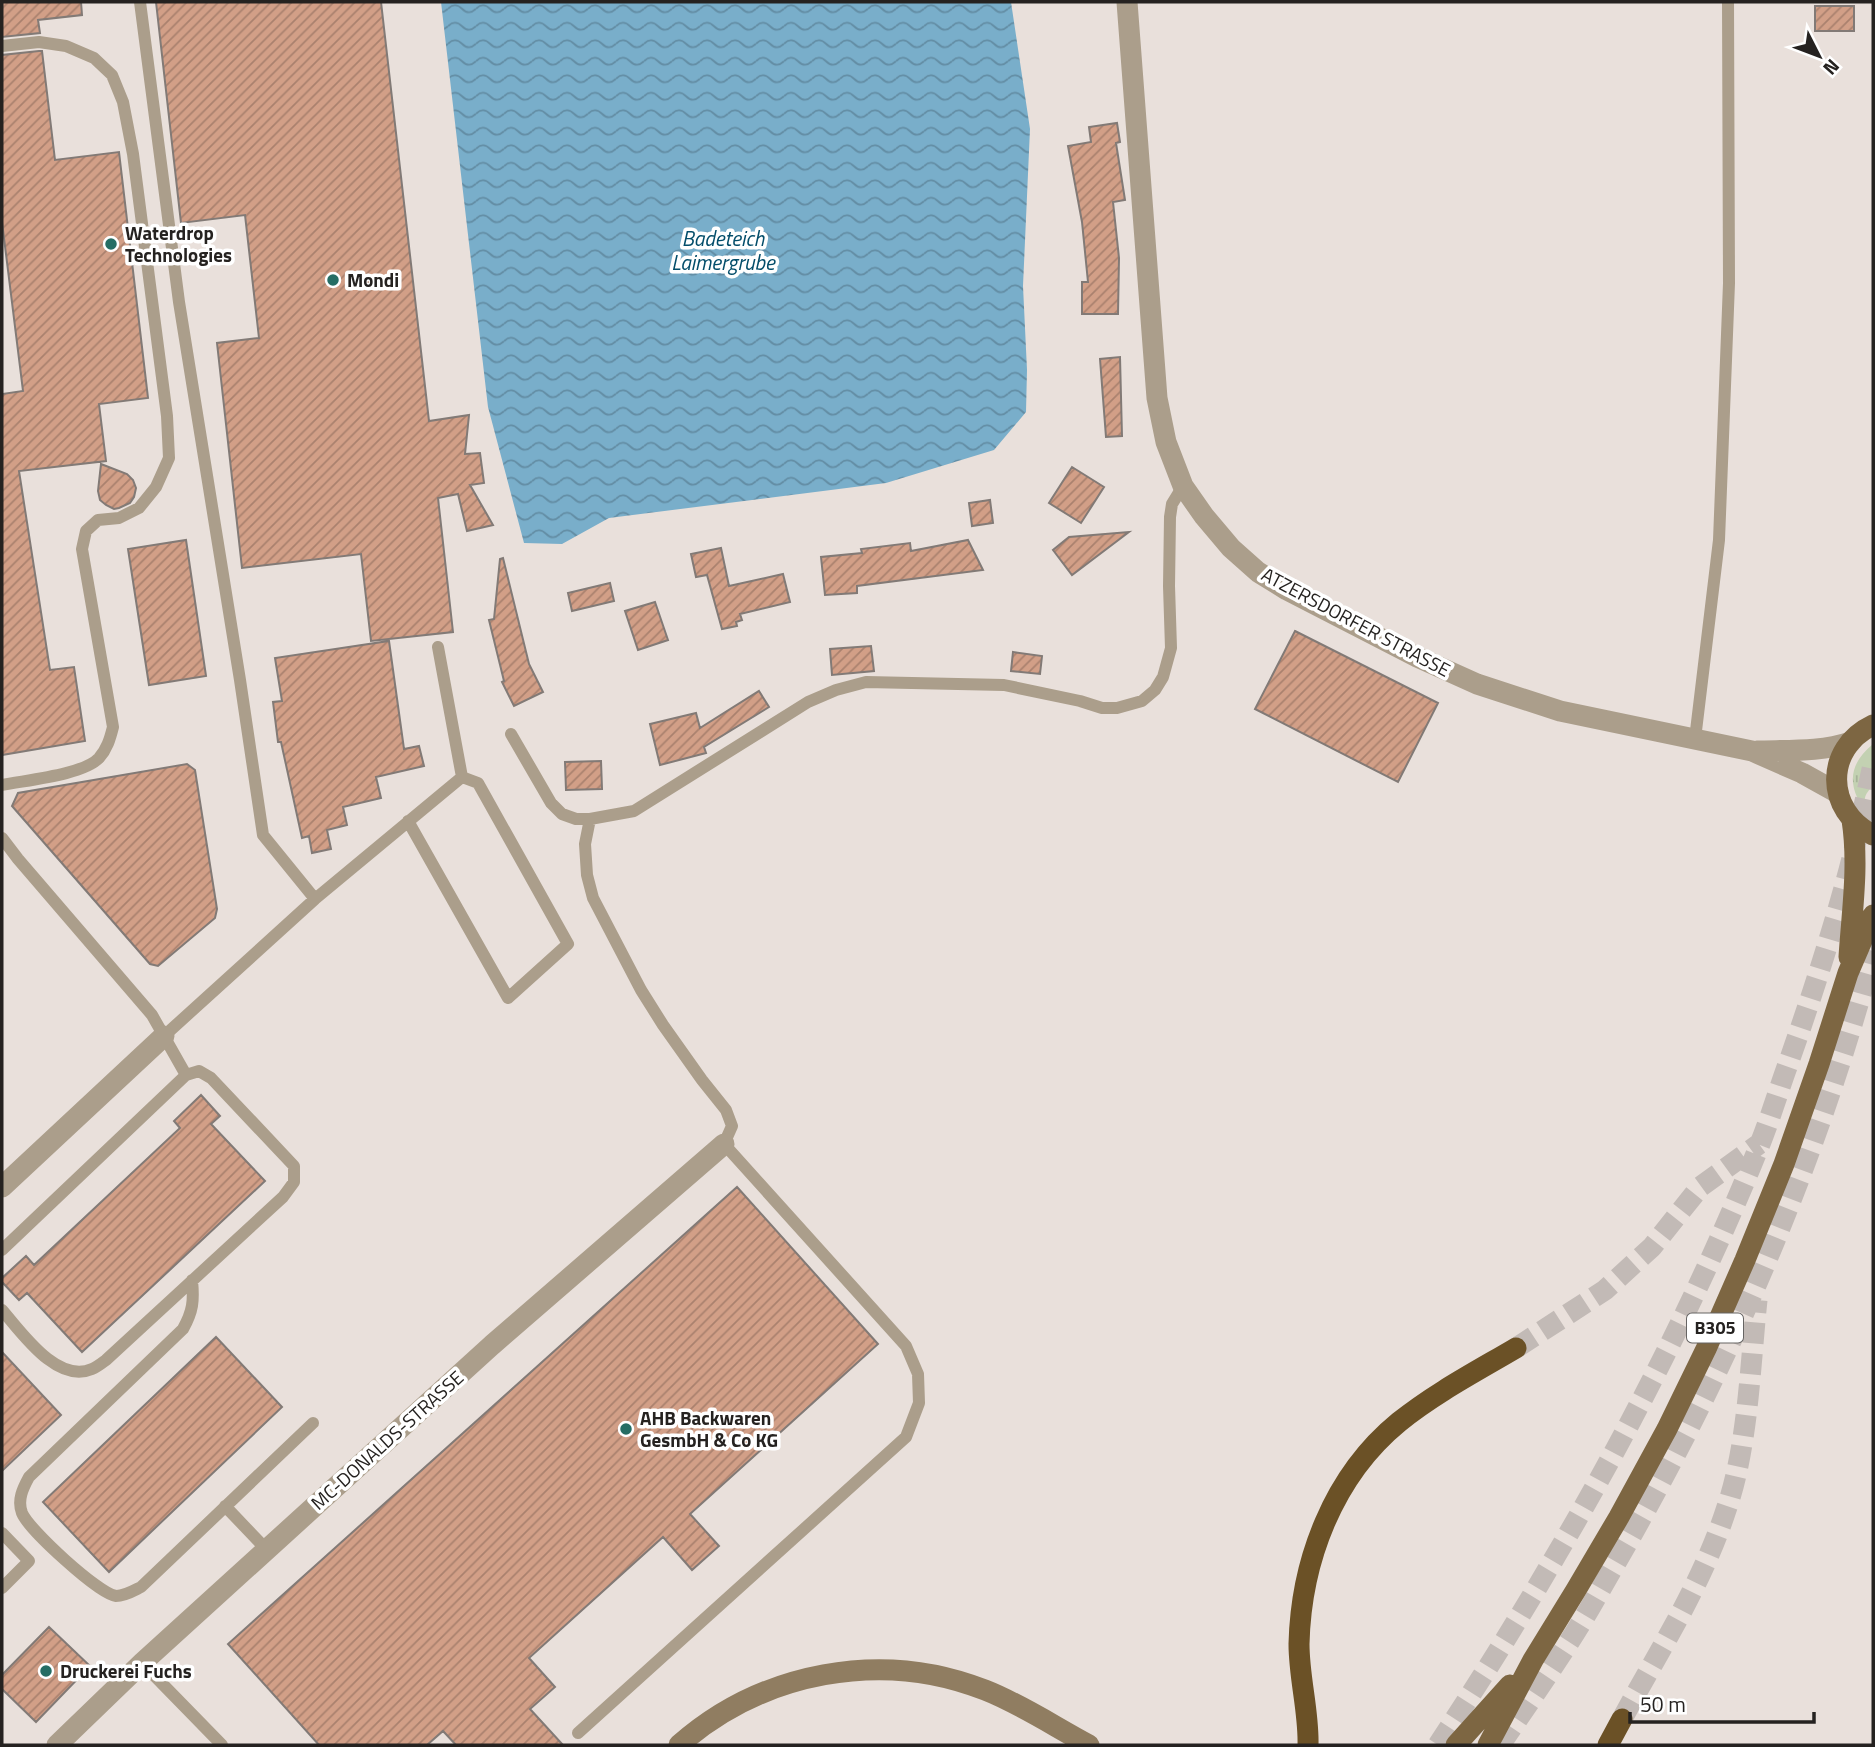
<svg xmlns="http://www.w3.org/2000/svg" width="1875" height="1747" viewBox="0 0 1875 1747" font-family="'Titillium Web',sans-serif">
	<style>
		.grass { fill: url(#grass-tufts) }
		.water { fill: url(#water-waves) }
		.building { fill: url(#building-hatch); stroke: #827a76; stroke-width: 2 }
		.lines { fill: none; stroke-linecap: round; stroke-linejoin: round }
		.highway-tunnel { stroke: #c2bab6; stroke-width: 21; stroke-dasharray: 21 10; stroke-linecap: butt }
		.lane { stroke: #ab9e8b; stroke-width: 12 }
		.street { stroke: #ab9e8b; stroke-width: 21 }
		.secondary { stroke: #907d61; stroke-width: 21 }
		.primary { stroke: #7d6642; stroke-width: 21 }
		.highway { stroke: #6b5126; stroke-width: 21 }
		.poi-dot { fill: #256d64; stroke: #fff; stroke-width: 2.5 }
		.labels { text-anchor: middle; stroke-width: 7; stroke-linejoin: round; paint-order: stroke }
		.shield { fill: #fff; stroke: #666463; stroke-width: 2 }
		.shield-label { font-size: 18px; font-weight: bold; fill: #252220 }
		.poi-label { font-size: 19px; font-weight: bold; fill: #252220; stroke: #fff; text-anchor: start }
		.street-label { font-size: 19px; fill: #252220; stroke: #fff }
		.water-label { font-size: 21px; font-style: italic; fill: #034d6a; stroke: #fff }
	</style>
	<defs>
		<pattern id="grass-tufts" width="24" height="20" patternUnits="userSpaceOnUse" patternTransform="scale(1.75)"><rect width="24" height="20" fill="#c3d1b2"/><path d="M3 7l-1-3M5 7V3M7 7l1-3M15 17l-1-3M17 17v-4M19 17l1-3" fill="none" stroke="#a7b399"/></pattern>
		<pattern id="water-waves" width="16" height="10" patternUnits="userSpaceOnUse" patternTransform="scale(1.75)"><rect width="16" height="10" fill="#79aeca"/><path d="M0 5q4-4 8 0t8 0" fill="none" stroke="#638da4"/></pattern>
		<pattern id="building-hatch" width="6" height="6" patternUnits="userSpaceOnUse" patternTransform="scale(1.75)"><rect width="6" height="6" fill="#d29f87"/><path d="M-1 1l2-2M0 6l6-6M5 7l2-2" fill="none" stroke="#aa816e"/></pattern>
	</defs>
	<rect width="100%" height="100%" fill="#e9e0db"/>
	<path class="grass" d="M 1873,744 C 1873,755 1874,767 1873,778 C 1872,796 1859,789 1868,815 C 1848,789 1846,766 1873,744 Z"/>
	<path class="water" d="M 441,2 L 1011,2 L 1030,129 L 1023,286 L 1027,370 L 1026,412 L 994,450 L 886,483 L 609,518 L 562,544 L 524,543 L 488,407 Z"/>
	<path class="building" d="M 2,2 L 81,2 L 82,15 L 38,20 L 40,33 L 2,37 Z
		M 156,2 L 381,2 L 429,421 L 469,415 L 465,454 L 480,453 L 484,483 L 470,485 L 493,525 L 467,531 L 458,494 L 438,498 L 453,632 L 371,641 L 361,554 L 242,568 L 217,343 L 259,338 L 245,215 L 181,223 Z
		M 1815,6 L 1854,6 L 1854,31 L 1815,31 Z
		M 39,51 L 42,51 L 55,160 L 119,152 L 148,398 L 99,404 L 106,461 L 19,471 L 50,670 L 74,667 L 85,741 L 2,755 L 2,394 L 23,391 L 2,222 L 2,55 Z
		M 1117,123 L 1120,142 L 1116,143 L 1125,200 L 1113,202 L 1119,258 L 1118,314 L 1082,314 L 1082,282 L 1088,282 L 1082,222 L 1068,146 L 1091,142 L 1089,127 Z
		M 1120,357 L 1122,436 L 1106,437 L 1100,359 Z
		M 101,464 L 127,474 L 133,480 L 136,488 L 134,497 L 130,503 L 119,508 L 114,509 L 106,505 L 100,500 L 98,491 Z
		M 1072,467 L 1104,487 L 1081,523 L 1049,503 Z
		M 990,500 L 993,523 L 972,526 L 969,503 Z
		M 1129,532 L 1072,575 L 1053,550 L 1069,537 Z
		M 186,540 L 206,676 L 149,685 L 128,549 Z
		M 968,540 L 983,570 L 857,586 L 857,593 L 825,595 L 821,557 L 862,553 L 861,549 L 910,543 L 911,551 Z
		M 721,548 L 729,586 L 783,574 L 790,602 L 740,614 L 742,620 L 736,622 L 737,626 L 722,629 L 707,575 L 696,577 L 691,554 Z
		M 503,558 L 529,664 L 543,692 L 514,706 L 502,682 L 504,681 L 489,620 L 494,619 L 500,559 Z
		M 610,583 L 614,601 L 572,611 L 568,593 Z
		M 655,602 L 668,640 L 638,650 L 625,611 Z
		M 1295,631 L 1438,703 L 1398,782 L 1255,709 Z
		M 389,641 L 404,749 L 419,746 L 424,766 L 376,777 L 381,798 L 343,807 L 347,825 L 327,830 L 331,849 L 312,853 L 309,836 L 302,838 L 281,742 L 278,742 L 273,702 L 282,701 L 275,658 Z
		M 871,646 L 874,671 L 832,675 L 830,649 Z
		M 1013,652 L 1042,656 L 1040,674 L 1011,671 Z
		M 759,691 L 769,707 L 704,747 L 706,753 L 660,765 L 650,724 L 696,713 L 700,728 Z
		M 601,761 L 602,789 L 566,790 L 565,762 Z
		M 187,764 L 195,770 L 217,909 L 215,918 L 158,966 L 150,964 L 12,806 L 18,793 Z
		M 201,1095 L 220,1116 L 211,1124 L 265,1181 L 82,1352 L 27,1293 L 19,1300 L 2,1282 L 2,1278 L 26,1256 L 34,1265 L 180,1128 L 174,1121 Z
		M 737,1187 L 878,1344 L 690,1514 L 719,1546 L 692,1570 L 663,1537 L 529,1658 L 555,1687 L 530,1709 L 563,1745 L 456,1745 L 443,1731 L 427,1745 L 319,1745 L 228,1644 Z
		M 216,1337 L 282,1407 L 109,1572 L 43,1502 Z
		M 2,1352 L 61,1415 L 2,1471 Z
		M 49,1627 L 90,1666 L 36,1722 L 2,1689 L 2,1675 Z"/>
	<g class="lines">
		<path class="highway-tunnel" d="M 1516,1348 L 1605,1290 L 1652,1247 L 1700,1187 L 1759,1144
			M 1622,1719 C 1659,1651 1702,1584 1726,1510 C 1748,1447 1750,1367 1757,1300
			M 1438,1745 C 1563,1555 1675,1355 1760,1144 C 1770,1119 1778,1092 1787,1067 C 1810,1002 1831,937 1849,870 C 1858,836 1865,800 1873,765
			M 1500,1745 C 1524,1710 1548,1675 1571,1639 C 1586,1616 1600,1590 1614,1566 C 1726,1373 1815,1167 1873,951"/>
		<path class="lane" d="M 140,2 L 179,302 L 240,680 L 263,835 L 315,899
			M 2,46 L 39,42 L 66,46 L 94,58 L 112,75 L 123,102 L 133,154 L 167,416 L 169,458 L 156,487 L 139,508 L 119,518 L 98,520 L 86,531 L 82,549 L 113,727 C 110,739 107,749 99,758 C 83,775 26,780 2,785
			M 438,647 L 462,777
			M 511,734 L 551,803 L 562,814 L 576,819 L 590,819 L 634,811 L 808,702 L 836,690 L 866,682 L 1004,685 L 1080,701 L 1102,708 L 1117,708 L 1142,701 L 1155,690 L 1163,677 L 1171,648 L 1169,586 L 1170,517 L 1172,504 L 1183,486
			M 1695,739 L 1719,540 L 1729,283 L 1728,2
			M 408,821 L 508,998 L 568,944 L 478,783 L 462,777
			M 2,838 L 18,859 L 152,1015 L 186,1075
			M 164,1036 L 315,899 L 462,777
			M 2,1250 L 186,1075 L 199,1071 L 211,1078 L 294,1166 L 294,1182 L 283,1197 L 106,1360 C 102,1363 97,1367 92,1369 C 57,1384 22,1333 2,1310
			M 192,1280 C 194,1301 193,1311 183,1329 L 29,1477 C 23,1488 17,1500 22,1513 C 29,1530 99,1594 116,1596 C 125,1596 133,1591 141,1587 L 313,1423
			M 225,1506 L 266,1549
			M 2,1533 L 29,1561 L 2,1588
			M 142,1663 L 222,1745
			M 578,1733 L 906,1437 L 919,1403 L 918,1374 L 906,1346 L 724,1144 L 732,1126 L 726,1110 L 702,1080 L 663,1025 L 641,990 L 593,898 L 587,875 L 585,844 L 590,819"/>
		<path class="street" d="M 1127,2 L 1157,398 L 1166,442 L 1183,486 L 1204,516 L 1231,548 L 1258,572 L 1287,590 L 1417,657 L 1477,684 L 1560,711 L 1752,751 L 1802,773 L 1838,793
			M 1757,751 C 1789,750 1821,752 1851,742
			M 2,1187 L 164,1036
			M 57,1745 L 142,1663 L 492,1345 L 724,1144"/>
		<path class="secondary" d="M 679,1745 C 762,1672 881,1649 985,1690 C 1021,1704 1055,1727 1089,1745"/>
		<path class="primary" d="M 1873,725 C 1824,748 1825,811 1873,835
			M 1849,957 C 1852,911 1859,865 1852,820
			M 1456,1745 L 1510,1685
			M 1488,1745 L 1533,1660 L 1576,1590 L 1619,1517 L 1667,1429 L 1706,1349 L 1745,1260 L 1784,1164 L 1819,1064 L 1848,973 L 1873,915"/>
		<path class="highway" d="M 1308,1745 C 1309,1712 1299,1678 1299,1644 C 1301,1561 1333,1476 1399,1422 C 1435,1393 1477,1371 1516,1348
			M 1608,1745 L 1622,1719"/>
	</g>
	<g class="poi-dot">
		<circle cx="111" cy="244" r="7"/>
		<circle cx="333" cy="280" r="7"/>
		<circle cx="626" cy="1429" r="7"/>
		<circle cx="46" cy="1671" r="7"/>
	</g>
	<g class="labels">
		<rect class="shield" x="1687" y="1313.5" width="56" height="29" rx="5"/>
		<g class="shield-label">
			<text x="1715" y="1334">B305</text>
		</g>
		<g class="poi-label">
			<text x="125" y="240">Waterdrop<tspan x="125" dy="22">Technologies</tspan></text>
			<text x="347" y="287">Mondi</text>
			<text x="640" y="1425">AHB Backwaren<tspan x="640" dy="22">GesmbH &amp; Co KG</tspan></text>
			<text x="60" y="1678">Druckerei Fuchs</text>
		</g>
		<g class="street-label">
			<text transform="translate(1356 622) rotate(28)" y="7">ATZERSDORFER STRASSE</text>
			<text transform="translate(387 1440) rotate(-42)" y="7">MC-DONALDS-STRASSE</text>
		</g>
		<g class="water-label">
			<text x="723" y="246">Badeteich<tspan x="723" dy="24">Laimergrube</tspan></text>
		</g>
	</g>
	<rect width="1875" height="1747" fill="none" stroke="#252220" stroke-width="7"/>
	<g transform="translate(1819 56) rotate(132)" stroke="#ffffff" stroke-width="5" paint-order="stroke">
	<path d="M0-5L12 26L0 18L-12 26Z" fill="#252220"/>
	<text y="-10" font-size="19" font-weight="bold" text-anchor="middle" fill="#252220">N</text>
	</g>
	<path d="M1630 1712v10h184v-10" fill="none" stroke="#252220" stroke-width="3.5"/>
	<text x="1640" y="1712" font-size="21" fill="#252220" stroke="#ffffff" stroke-width="5" paint-order="stroke">50 m</text>
</svg>
